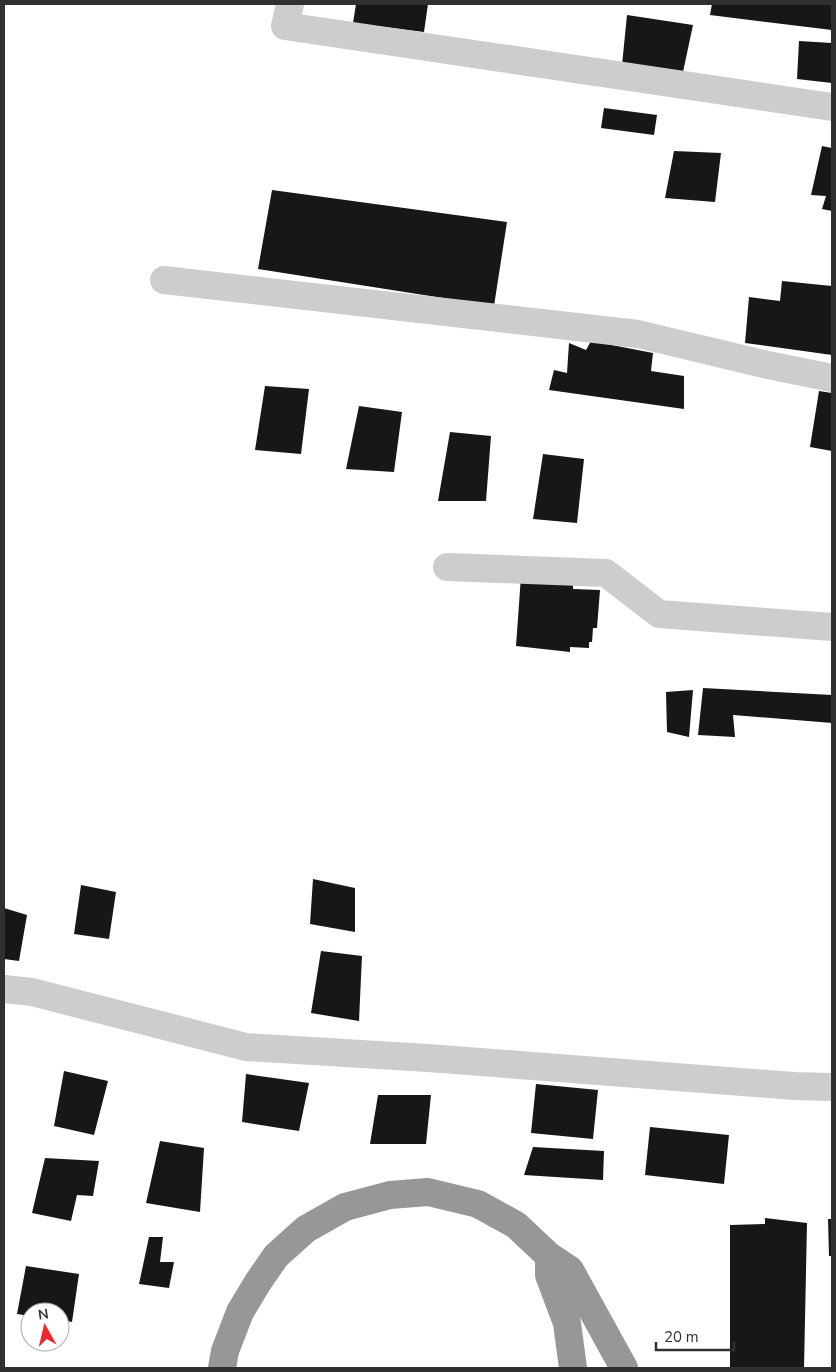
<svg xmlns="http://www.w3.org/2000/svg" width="836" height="1372" viewBox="0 0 836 1372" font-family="'Nunito Sans',sans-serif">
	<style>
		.building { fill: #171717 }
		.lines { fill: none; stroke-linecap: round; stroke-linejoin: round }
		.minor { stroke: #cdcdcd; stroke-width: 28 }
		.highway { stroke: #979797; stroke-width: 28 }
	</style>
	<rect width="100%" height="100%" fill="#fff"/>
	<path class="building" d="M 356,4 L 428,4 L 424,32 L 353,23 Z
		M 712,4 L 832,4 L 832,30 L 710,15 Z
		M 627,15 L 693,25 L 683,72 L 622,65 Z
		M 799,41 L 832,43 L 832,83 L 797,79 Z
		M 604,108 L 657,115 L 654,135 L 601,128 Z
		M 822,146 L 832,148 L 832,211 L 822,209 L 826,196 L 811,195 Z
		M 674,151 L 721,153 L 715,202 L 665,198 Z
		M 272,190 L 507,222 L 494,306 L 258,269 Z
		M 782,281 L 832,286 L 832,355 L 745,343 L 749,297 L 780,301 Z
		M 591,341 L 653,353 L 651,371 L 684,376 L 684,409 L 549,390 L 554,370 L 567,373 L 569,343 L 586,350 Z
		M 265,386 L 309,389 L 301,454 L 255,450 Z
		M 819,391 L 832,393 L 832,451 L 810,447 Z
		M 359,406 L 402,412 L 394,472 L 346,469 Z
		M 450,432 L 491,436 L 486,501 L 438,501 Z
		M 543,454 L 584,459 L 577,523 L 533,519 Z
		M 521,576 L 573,580 L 573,589 L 600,590 L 597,628 L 593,628 L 592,642 L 589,642 L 589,648 L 570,647 L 570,652 L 516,646 Z
		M 703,688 L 832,695 L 832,723 L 733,715 L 735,737 L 698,735 Z
		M 693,690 L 689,737 L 667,732 L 666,692 Z
		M 313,879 L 355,888 L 355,932 L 310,924 Z
		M 81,885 L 116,892 L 109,939 L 74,934 Z
		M 4,908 L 27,915 L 19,961 L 4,959 Z
		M 321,951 L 362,956 L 359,1021 L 311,1013 Z
		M 64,1071 L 108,1081 L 94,1135 L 54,1126 Z
		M 246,1074 L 309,1083 L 299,1131 L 242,1122 Z
		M 536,1084 L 598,1090 L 593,1139 L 531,1133 Z
		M 378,1095 L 431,1095 L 426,1144 L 370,1144 Z
		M 650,1127 L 729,1135 L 724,1184 L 645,1175 Z
		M 160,1141 L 204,1148 L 200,1212 L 146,1203 Z
		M 533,1147 L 604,1151 L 603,1180 L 524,1175 Z
		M 45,1158 L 99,1161 L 93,1196 L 77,1195 L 71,1221 L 32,1213 Z
		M 765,1218 L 807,1223 L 804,1368 L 730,1368 L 730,1225 L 765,1224 Z
		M 828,1219 L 832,1219 L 832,1256 L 829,1256 Z
		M 149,1237 L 163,1237 L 160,1262 L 174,1262 L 169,1288 L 139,1284 Z
		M 26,1266 L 79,1274 L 72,1322 L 60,1320 L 60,1312 L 30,1312 L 30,1316 L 17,1314 Z"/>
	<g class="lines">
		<path class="minor" d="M 290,4 L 285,26 L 832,107
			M 164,280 L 638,334 L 768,365 L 832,378
			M 447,567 L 606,573 L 659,614 L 832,627
			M 4,989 L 32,992 L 246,1047 L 428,1058 L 794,1086 L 832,1087"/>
		<path class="highway" d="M 549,1256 L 549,1275 L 567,1323 L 573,1368
			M 222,1368 L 225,1351 L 240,1312 L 258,1282 L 276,1256 L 306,1229 L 345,1207 L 390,1195 L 428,1192 L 478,1204 L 516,1225 L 549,1256 L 570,1270 L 624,1368"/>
	</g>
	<rect width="836" height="1372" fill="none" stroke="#303030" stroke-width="10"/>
	<g transform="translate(45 1327) rotate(352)"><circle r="24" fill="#ffffff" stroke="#acacac"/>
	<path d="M0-4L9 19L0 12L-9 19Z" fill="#f22831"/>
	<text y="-8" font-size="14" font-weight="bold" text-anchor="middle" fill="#303030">N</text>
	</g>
	<path d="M656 1342v8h78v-8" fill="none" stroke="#303030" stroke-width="2.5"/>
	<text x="664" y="1342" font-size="15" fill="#303030" stroke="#ffffff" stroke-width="4" paint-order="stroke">20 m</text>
</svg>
